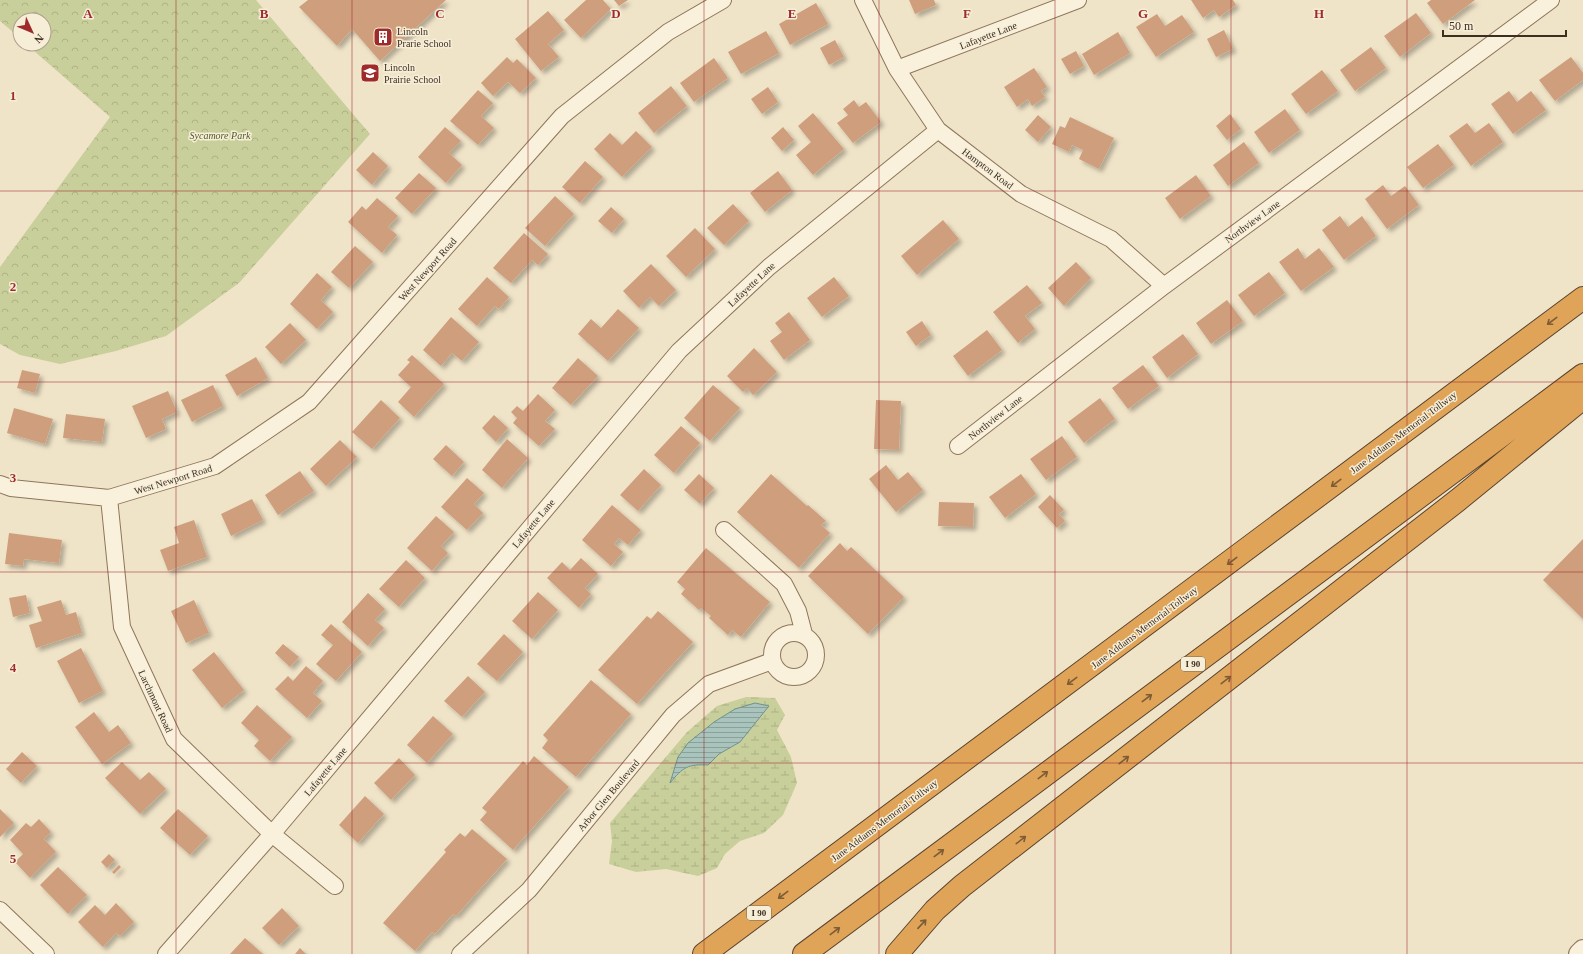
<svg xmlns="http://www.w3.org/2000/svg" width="1583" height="954" viewBox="0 0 1583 954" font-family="Georgia,serif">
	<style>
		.wetland { fill: url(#wetland-marsh) }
		.park { fill: url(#park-crowns) }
		.water { fill: url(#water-rules); stroke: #6f938a }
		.building { fill: #cf9f7d; filter: url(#shadow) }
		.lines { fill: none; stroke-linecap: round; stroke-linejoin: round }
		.minor-casing { stroke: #8d765c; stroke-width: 18 }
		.tertiary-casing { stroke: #8d765c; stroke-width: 22 }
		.motorway-casing { stroke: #5b4430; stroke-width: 24 }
		.minor { stroke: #faf1dc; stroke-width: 16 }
		.tertiary { stroke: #faf1dc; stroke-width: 20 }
		.motorway { stroke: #e0a458; stroke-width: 22 }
		.oneway { stroke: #7e5d36 }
		.grid { fill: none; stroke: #9e2a2b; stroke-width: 1; stroke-opacity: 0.55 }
		.labels { text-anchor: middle; stroke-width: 3; stroke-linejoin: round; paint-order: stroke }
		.shield { fill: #f7eed8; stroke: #756857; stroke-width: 1 }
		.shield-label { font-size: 9px; font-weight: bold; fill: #3d2e20 }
		.poi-label { font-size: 10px; fill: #3d2e20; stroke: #f7eed8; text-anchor: start }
		.street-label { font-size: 10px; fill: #3d2e20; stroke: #f7eed8 }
		.park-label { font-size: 10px; font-style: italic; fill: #4d5a26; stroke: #f7eed8 }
		.grid-label { font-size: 13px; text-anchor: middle; font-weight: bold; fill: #9e2a2b; stroke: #f7eed8; stroke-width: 3; stroke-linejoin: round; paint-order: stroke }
	</style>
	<defs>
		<pattern id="wetland-marsh" width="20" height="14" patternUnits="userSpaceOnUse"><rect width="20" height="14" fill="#c9cf9b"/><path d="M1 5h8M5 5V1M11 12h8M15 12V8" fill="none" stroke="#aeb285"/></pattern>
		<pattern id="park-crowns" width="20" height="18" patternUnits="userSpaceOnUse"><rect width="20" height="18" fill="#c9cf9b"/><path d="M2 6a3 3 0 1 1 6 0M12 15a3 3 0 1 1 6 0" fill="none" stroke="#aeb285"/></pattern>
		<pattern id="water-rules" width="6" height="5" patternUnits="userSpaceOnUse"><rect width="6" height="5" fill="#a9c4bc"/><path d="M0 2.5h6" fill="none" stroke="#8ba098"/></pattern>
		<filter id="shadow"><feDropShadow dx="3.5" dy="3.5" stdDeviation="2" flood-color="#0004"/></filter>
	</defs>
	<rect width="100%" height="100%" fill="#f0e4c8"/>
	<path class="wetland" d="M 746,697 L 775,698 L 785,715 L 777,730 L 791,757 L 797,783 L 783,815 L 764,833 L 740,841 L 725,854 L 717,868 L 698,876 L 666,869 L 636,872 L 609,864 L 612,841 L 610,823 L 687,732 L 717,706 Z"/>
	<path class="park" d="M 0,0 L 256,0 L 370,134 L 239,283 L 166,336 L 116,351 L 60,364 L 20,355 L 0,344 L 0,267 L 110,117 L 26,44 L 44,44 L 44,20 L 20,20 L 20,38 L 0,21 Z"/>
	<path class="water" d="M 755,703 L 769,706 L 740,742 L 719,754 L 708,765 C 688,764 683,767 670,783 L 678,757 L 688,743 L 714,722 L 735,709 Z"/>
	<path class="building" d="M 308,0 L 446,0 L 380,61 L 352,29 L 337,46 L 299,7 Z
		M 586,0 L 603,0 L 611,9 L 581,38 L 564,20 Z
		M 614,0 L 628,0 L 619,6 Z
		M 909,0 L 934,0 L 936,5 L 915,14 Z
		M 1191,0 L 1233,0 L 1236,5 L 1219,17 L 1214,10 L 1203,18 Z
		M 1431,0 L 1475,0 L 1443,24 L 1427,3 Z
		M 816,3 L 828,24 L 790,45 L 779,24 Z
		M 548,11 L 564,30 L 548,44 L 559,57 L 541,71 L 515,39 Z
		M 1416,13 L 1431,33 L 1400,57 L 1384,36 Z
		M 1157,14 L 1165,26 L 1182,15 L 1194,32 L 1156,57 L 1136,27 Z
		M 1224,30 L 1233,49 L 1216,57 L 1207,39 Z
		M 766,31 L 779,53 L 741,74 L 728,52 Z
		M 1118,32 L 1130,53 L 1094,75 L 1082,54 Z
		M 835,40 L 844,57 L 829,65 L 820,48 Z
		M 1371,47 L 1386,68 L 1355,91 L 1340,70 Z
		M 1076,51 L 1084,66 L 1070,74 L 1061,59 Z
		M 507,57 L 513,63 L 517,59 L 536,78 L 520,93 L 508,82 L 493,96 L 481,83 Z
		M 1571,57 L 1583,73 L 1583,80 L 1555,101 L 1539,80 Z
		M 714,58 L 728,78 L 694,102 L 680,83 Z
		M 1034,68 L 1047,87 L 1041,91 L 1045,97 L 1032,106 L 1028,99 L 1017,107 L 1004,87 Z
		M 1322,70 L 1338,91 L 1306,114 L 1291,94 Z
		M 671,86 L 687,106 L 654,133 L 638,113 Z
		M 768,87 L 778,102 L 762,114 L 751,99 Z
		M 478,90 L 493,103 L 481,116 L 494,128 L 478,145 L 450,121 Z
		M 1509,91 L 1517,102 L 1531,91 L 1546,110 L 1513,134 L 1491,104 Z
		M 854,100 L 859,107 L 866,102 L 881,122 L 853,143 L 837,123 L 848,115 L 843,109 Z
		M 1285,109 L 1300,130 L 1269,153 L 1254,132 Z
		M 813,113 L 844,149 L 813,175 L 796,155 L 811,142 L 798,126 Z
		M 1230,114 L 1241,129 L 1227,140 L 1216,126 Z
		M 1038,115 L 1051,127 L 1038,142 L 1025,130 Z
		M 1070,117 L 1114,138 L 1099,169 L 1079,159 L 1083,150 L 1072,145 L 1069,152 L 1052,144 L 1060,126 L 1065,128 Z
		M 1467,123 L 1475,133 L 1489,123 L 1503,142 L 1471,166 L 1449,136 Z
		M 445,127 L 461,141 L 449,153 L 462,165 L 446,183 L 418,157 Z
		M 783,127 L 794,140 L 782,151 L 771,138 Z
		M 636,131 L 652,147 L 622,177 L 594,149 L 610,133 L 622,145 Z
		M 1244,142 L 1259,163 L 1228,186 L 1213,165 Z
		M 1438,144 L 1454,165 L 1423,188 L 1407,167 Z
		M 373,152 L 388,166 L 372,185 L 356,170 Z
		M 585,161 L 603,177 L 580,203 L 562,187 Z
		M 778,171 L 792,190 L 765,212 L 750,193 Z
		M 419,173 L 436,188 L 412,214 L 395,198 Z
		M 1196,175 L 1211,196 L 1180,219 L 1165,198 Z
		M 1383,185 L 1391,196 L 1405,186 L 1419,205 L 1387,229 L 1365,199 Z
		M 555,196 L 574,214 L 545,246 L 525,228 Z
		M 377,198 L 398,216 L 388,227 L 397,235 L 382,253 L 348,222 L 362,206 L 366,210 Z
		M 733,204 L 749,221 L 724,245 L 707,228 Z
		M 611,207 L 624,219 L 612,233 L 598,221 Z
		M 1340,216 L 1348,227 L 1362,216 L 1376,236 L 1344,260 L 1322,230 Z
		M 943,220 L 959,239 L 917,275 L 901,256 Z
		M 695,228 L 715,249 L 686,277 L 666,256 Z
		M 524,233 L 548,254 L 538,265 L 532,260 L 511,283 L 493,268 Z
		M 355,246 L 373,262 L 349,288 L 331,272 Z
		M 1298,248 L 1305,259 L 1319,248 L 1334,267 L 1301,291 L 1279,262 Z
		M 1076,262 L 1091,278 L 1064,306 L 1048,288 Z
		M 651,264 L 676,290 L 659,306 L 650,297 L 639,308 L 623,291 Z
		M 1269,272 L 1285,293 L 1254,316 L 1238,295 Z
		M 317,273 L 332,287 L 321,300 L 333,312 L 317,329 L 290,304 Z
		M 487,277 L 509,297 L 499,309 L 495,306 L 477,326 L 458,309 Z
		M 834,277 L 849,296 L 822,317 L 807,298 Z
		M 1027,285 L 1042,303 L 1025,316 L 1035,329 L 1018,343 L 993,312 Z
		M 1227,300 L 1243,321 L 1211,344 L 1196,323 Z
		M 618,309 L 639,328 L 608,361 L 578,334 L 591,319 L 601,328 Z
		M 789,312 L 810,340 L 784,360 L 770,341 L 782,332 L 775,323 Z
		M 451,317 L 479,342 L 462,361 L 452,353 L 441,366 L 423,350 Z
		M 922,321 L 931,335 L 916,346 L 906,332 Z
		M 290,323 L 306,340 L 281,364 L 265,347 Z
		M 987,330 L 1002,350 L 968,376 L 953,356 Z
		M 1183,334 L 1198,354 L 1167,378 L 1152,357 Z
		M 754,348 L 777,372 L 753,395 L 747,388 L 743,392 L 727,376 Z
		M 412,355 L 444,384 L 414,417 L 398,402 L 411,387 L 398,375 L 410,362 L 407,360 Z
		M 256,357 L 268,378 L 237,396 L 225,375 Z
		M 578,358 L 598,376 L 571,405 L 552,388 Z
		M 1143,365 L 1159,386 L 1128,409 L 1112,388 Z
		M 22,370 L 40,374 L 35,393 L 17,388 Z
		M 213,385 L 223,406 L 192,422 L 181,400 Z
		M 713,385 L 740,408 L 710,441 L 684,418 Z
		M 168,391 L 177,412 L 162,419 L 166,429 L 146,438 L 132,406 Z
		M 538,394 L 555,410 L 545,421 L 555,429 L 539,446 L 513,423 L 517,418 L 511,412 L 517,406 L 523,411 Z
		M 1100,398 L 1115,419 L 1084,443 L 1068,422 Z
		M 381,400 L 400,418 L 372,449 L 352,432 Z
		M 876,400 L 901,401 L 899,450 L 874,449 Z
		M 14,408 L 53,419 L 45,444 L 7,433 Z
		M 66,414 L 105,419 L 102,442 L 63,438 Z
		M 494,415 L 508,428 L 496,442 L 482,428 Z
		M 681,426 L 700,443 L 674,473 L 654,455 Z
		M 1062,436 L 1077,457 L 1046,480 L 1030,459 Z
		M 507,439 L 528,458 L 502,488 L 482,470 Z
		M 340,440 L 357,457 L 326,486 L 310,469 Z
		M 446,445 L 464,462 L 452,476 L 433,459 Z
		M 886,465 L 898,480 L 908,472 L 923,490 L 896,512 L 869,479 Z
		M 644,469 L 661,485 L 638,511 L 620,495 Z
		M 300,471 L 314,491 L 278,515 L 265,495 Z
		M 699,474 L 714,488 L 700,504 L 684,490 Z
		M 771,474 L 807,506 L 808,505 L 826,521 L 821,525 L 830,533 L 799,568 L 737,512 Z
		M 1021,474 L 1036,494 L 1005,518 L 989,497 Z
		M 467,478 L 484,493 L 474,504 L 483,513 L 467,530 L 441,507 Z
		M 1050,495 L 1064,510 L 1059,514 L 1065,521 L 1057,528 L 1038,507 Z
		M 252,499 L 263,520 L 231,536 L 221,514 Z
		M 939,502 L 974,503 L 973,527 L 938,526 Z
		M 612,505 L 641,530 L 628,545 L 619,538 L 614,544 L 623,552 L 611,566 L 582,540 Z
		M 436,516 L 454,532 L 441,546 L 448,553 L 432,571 L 407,548 Z
		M 194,520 L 207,557 L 168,571 L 160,550 L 179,543 L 174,527 Z
		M 9,533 L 62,540 L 59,563 L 24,559 L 23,566 L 5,564 Z
		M 1583,539 L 1583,619 L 1543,580 Z
		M 840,543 L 847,551 L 851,547 L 904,597 L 868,634 L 808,576 Z
		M 706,548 L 770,602 L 741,637 L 732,630 L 728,635 L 709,618 L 711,616 L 701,608 L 699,610 L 681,594 L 685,589 L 677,582 Z
		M 581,558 L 598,574 L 585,588 L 591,594 L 579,608 L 547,578 L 562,562 L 570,570 Z
		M 406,560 L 425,578 L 399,607 L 379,589 Z
		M 538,592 L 558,610 L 532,639 L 512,621 Z
		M 368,593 L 385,609 L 375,620 L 384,628 L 368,646 L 342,622 Z
		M 26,595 L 30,613 L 13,617 L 9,598 Z
		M 61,600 L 66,615 L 76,612 L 82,633 L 36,648 L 29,625 L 42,621 L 37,607 Z
		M 194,600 L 209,633 L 186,643 L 171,611 Z
		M 658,611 L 693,642 L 637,704 L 598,670 L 647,616 L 651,619 Z
		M 331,624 L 362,652 L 336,681 L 316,664 L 333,645 L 321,635 Z
		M 504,634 L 523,652 L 497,681 L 477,664 Z
		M 283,644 L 299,657 L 290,667 L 275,653 Z
		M 81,648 L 103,691 L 79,703 L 57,661 Z
		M 214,652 L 244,690 L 222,708 L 192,670 Z
		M 306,666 L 323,681 L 313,693 L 322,701 L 307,718 L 275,689 L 288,676 L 293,681 Z
		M 468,676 L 485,692 L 462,717 L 444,701 Z
		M 591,680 L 631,714 L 576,777 L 542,748 L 548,740 L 543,735 Z
		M 257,705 L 292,737 L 270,761 L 254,746 L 259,740 L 241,723 Z
		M 94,712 L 109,732 L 118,725 L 131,743 L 102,764 L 75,727 Z
		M 433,716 L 453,734 L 427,763 L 407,745 Z
		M 22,752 L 37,766 L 21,783 L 6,769 Z
		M 534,756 L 569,787 L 513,850 L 480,820 L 487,812 L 482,808 L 523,761 L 527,765 Z
		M 399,758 L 415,775 L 391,800 L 374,783 Z
		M 122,762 L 140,780 L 149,772 L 166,789 L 140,814 L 105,778 Z
		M 365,796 L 384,814 L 358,843 L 339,825 Z
		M 0,809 L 14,823 L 0,837 Z
		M 178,809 L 208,836 L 190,855 L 160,828 Z
		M 39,819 L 51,832 L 44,839 L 56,852 L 30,878 L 15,862 L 23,854 L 10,840 L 26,823 L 31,827 Z
		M 472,829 L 507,859 L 456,916 L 453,914 L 435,934 L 432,932 L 415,951 L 383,923 L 446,852 L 444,850 L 460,833 L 465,837 Z
		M 109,854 L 115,860 L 107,868 L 101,862 Z
		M 119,865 L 121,867 L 114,874 L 112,872 Z
		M 58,867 L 87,895 L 68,914 L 40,885 Z
		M 116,903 L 134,922 L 120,936 L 116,933 L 103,947 L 78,922 L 95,905 L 105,915 Z
		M 282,908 L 299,926 L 279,945 L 262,928 Z
		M 245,938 L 263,954 L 230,954 Z
		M 300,948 L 306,954 L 295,954 Z"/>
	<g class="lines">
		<g class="minor-casing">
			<path id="minor" d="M 863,0 L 897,69 L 938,130 L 1021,194 L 1111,239 L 1164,286
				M 897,69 L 1078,0
				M 958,446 L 1164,286 L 1551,0
				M 0,484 L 11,488 L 109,498 L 215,466 L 309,402 L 562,116 L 668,32 L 723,0
				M 109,498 L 122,627 L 174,739 L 272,834 L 335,886
				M 724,530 L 784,584 L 798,611 L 804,634
				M772 655a22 22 0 1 1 44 0a22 22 0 1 1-44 0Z
				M 0,910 L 46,954
				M 166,954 L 272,834 L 679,351 L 769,267 L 938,130
				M 460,954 L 529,890 L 673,715 L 709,684 L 772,661"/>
		</g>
		<g class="tertiary-casing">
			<path id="tertiary" d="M 1579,954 L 1583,950"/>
		</g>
		<g class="motorway-casing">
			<path id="motorway" d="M 704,954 L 1583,298
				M 804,954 L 1583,375
				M 897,954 L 935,910 L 962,886 L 1458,500 L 1583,398"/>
		</g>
		<use href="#minor" class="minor"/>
		<use href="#tertiary" class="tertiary"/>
		<use href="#motorway" class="motorway"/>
	</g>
	<defs><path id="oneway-shaft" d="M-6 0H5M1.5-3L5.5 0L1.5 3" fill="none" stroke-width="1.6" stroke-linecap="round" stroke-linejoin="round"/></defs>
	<g class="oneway">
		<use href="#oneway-shaft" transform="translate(1552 321) rotate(143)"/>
		<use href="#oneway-shaft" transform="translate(1336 483) rotate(143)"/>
		<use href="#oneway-shaft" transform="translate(1232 561) rotate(143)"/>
		<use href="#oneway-shaft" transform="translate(1226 680) rotate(-38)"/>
		<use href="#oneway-shaft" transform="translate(1072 681) rotate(143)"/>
		<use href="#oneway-shaft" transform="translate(1147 698) rotate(-37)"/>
		<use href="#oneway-shaft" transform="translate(1124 760) rotate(-38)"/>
		<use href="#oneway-shaft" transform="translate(1043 775) rotate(-37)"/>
		<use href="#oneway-shaft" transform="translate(1021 840) rotate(-38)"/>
		<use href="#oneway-shaft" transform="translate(939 853) rotate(-37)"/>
		<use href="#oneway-shaft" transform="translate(783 895) rotate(143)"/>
		<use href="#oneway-shaft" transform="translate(922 924) rotate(-47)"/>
		<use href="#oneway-shaft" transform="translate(835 931) rotate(-37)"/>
	</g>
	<path class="grid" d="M 176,0 L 176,954M 352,0 L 352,954M 528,0 L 528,954M 704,0 L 704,954M 879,0 L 879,954M 1055,0 L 1055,954M 1231,0 L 1231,954M 1407,0 L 1407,954M 0,191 L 1583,191M 0,382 L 1583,382M 0,572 L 1583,572M 0,763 L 1583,763"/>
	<defs>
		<g id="building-square" transform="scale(1)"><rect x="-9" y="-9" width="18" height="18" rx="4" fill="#9e2a2b" stroke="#f7eed8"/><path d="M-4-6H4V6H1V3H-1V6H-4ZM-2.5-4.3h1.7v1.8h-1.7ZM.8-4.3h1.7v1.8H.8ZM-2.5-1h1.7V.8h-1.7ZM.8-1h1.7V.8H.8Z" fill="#fff"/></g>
		<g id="school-square" transform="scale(1)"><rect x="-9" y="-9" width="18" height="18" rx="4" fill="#9e2a2b" stroke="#f7eed8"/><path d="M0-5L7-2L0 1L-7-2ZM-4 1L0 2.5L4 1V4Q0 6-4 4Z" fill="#fff"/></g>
	</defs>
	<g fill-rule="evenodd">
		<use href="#building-square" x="383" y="37"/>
		<use href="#school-square" x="370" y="73"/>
	</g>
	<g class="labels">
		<g class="shield">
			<rect x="1181" y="657" width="24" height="14" rx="3"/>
			<rect x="747" y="906" width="24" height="14" rx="3"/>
		</g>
		<g class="shield-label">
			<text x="1193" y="667">I 90</text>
			<text x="759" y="916">I 90</text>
		</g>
		<g class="poi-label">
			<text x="397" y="35">Lincoln<tspan x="397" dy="12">Prarie School</tspan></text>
			<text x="384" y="71">Lincoln<tspan x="384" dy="12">Prairie School</tspan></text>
		</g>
		<g class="street-label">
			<text transform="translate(988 35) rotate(-21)" y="4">Lafayette Lane</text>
			<text transform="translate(988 168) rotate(37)" y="4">Hampton Road</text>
			<text transform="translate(1252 221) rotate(-36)" y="4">Northview Lane</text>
			<text transform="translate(427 269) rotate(-48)" y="4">West Newport Road</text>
			<text transform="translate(751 284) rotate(-43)" y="4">Lafayette Lane</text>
			<text transform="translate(995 417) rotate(-38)" y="4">Northview Lane</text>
			<text transform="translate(1403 432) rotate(-37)" y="4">Jane Addams Memorial Tollway</text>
			<text transform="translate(173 479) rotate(-17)" y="4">West Newport Road</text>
			<text transform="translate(533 523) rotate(-50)" y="4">Lafayette Lane</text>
			<text transform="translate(1144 627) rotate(-37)" y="4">Jane Addams Memorial Tollway</text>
			<text transform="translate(156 701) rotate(65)" y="4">Larchmont Road</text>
			<text transform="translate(325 771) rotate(-50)" y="4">Lafayette Lane</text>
			<text transform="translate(608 795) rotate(-50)" y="4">Arbor Glen Boulevard</text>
			<text transform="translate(884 820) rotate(-37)" y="4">Jane Addams Memorial Tollway</text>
		</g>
		<g class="park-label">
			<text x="220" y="139">Sycamore Park</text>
		</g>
	</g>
	<g class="grid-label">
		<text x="88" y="18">A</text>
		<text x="264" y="18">B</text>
		<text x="440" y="18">C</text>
		<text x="616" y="18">D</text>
		<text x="792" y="18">E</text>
		<text x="967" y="18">F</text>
		<text x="1143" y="18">G</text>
		<text x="1319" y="18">H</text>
		<text x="13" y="100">1</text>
		<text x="13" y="291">2</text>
		<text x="13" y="482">3</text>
		<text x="13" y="672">4</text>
		<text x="13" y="863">5</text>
	</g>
	<g transform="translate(32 32) rotate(134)"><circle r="19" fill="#f7eed8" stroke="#ada18e"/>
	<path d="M0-3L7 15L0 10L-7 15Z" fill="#9e2a2b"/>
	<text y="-6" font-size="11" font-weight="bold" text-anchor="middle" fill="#3d2e20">N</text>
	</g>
	<path d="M1443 30v6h123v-6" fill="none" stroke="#3d2e20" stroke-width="2"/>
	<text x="1449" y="30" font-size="12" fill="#3d2e20" stroke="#f7eed8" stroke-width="3" paint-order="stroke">50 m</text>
</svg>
